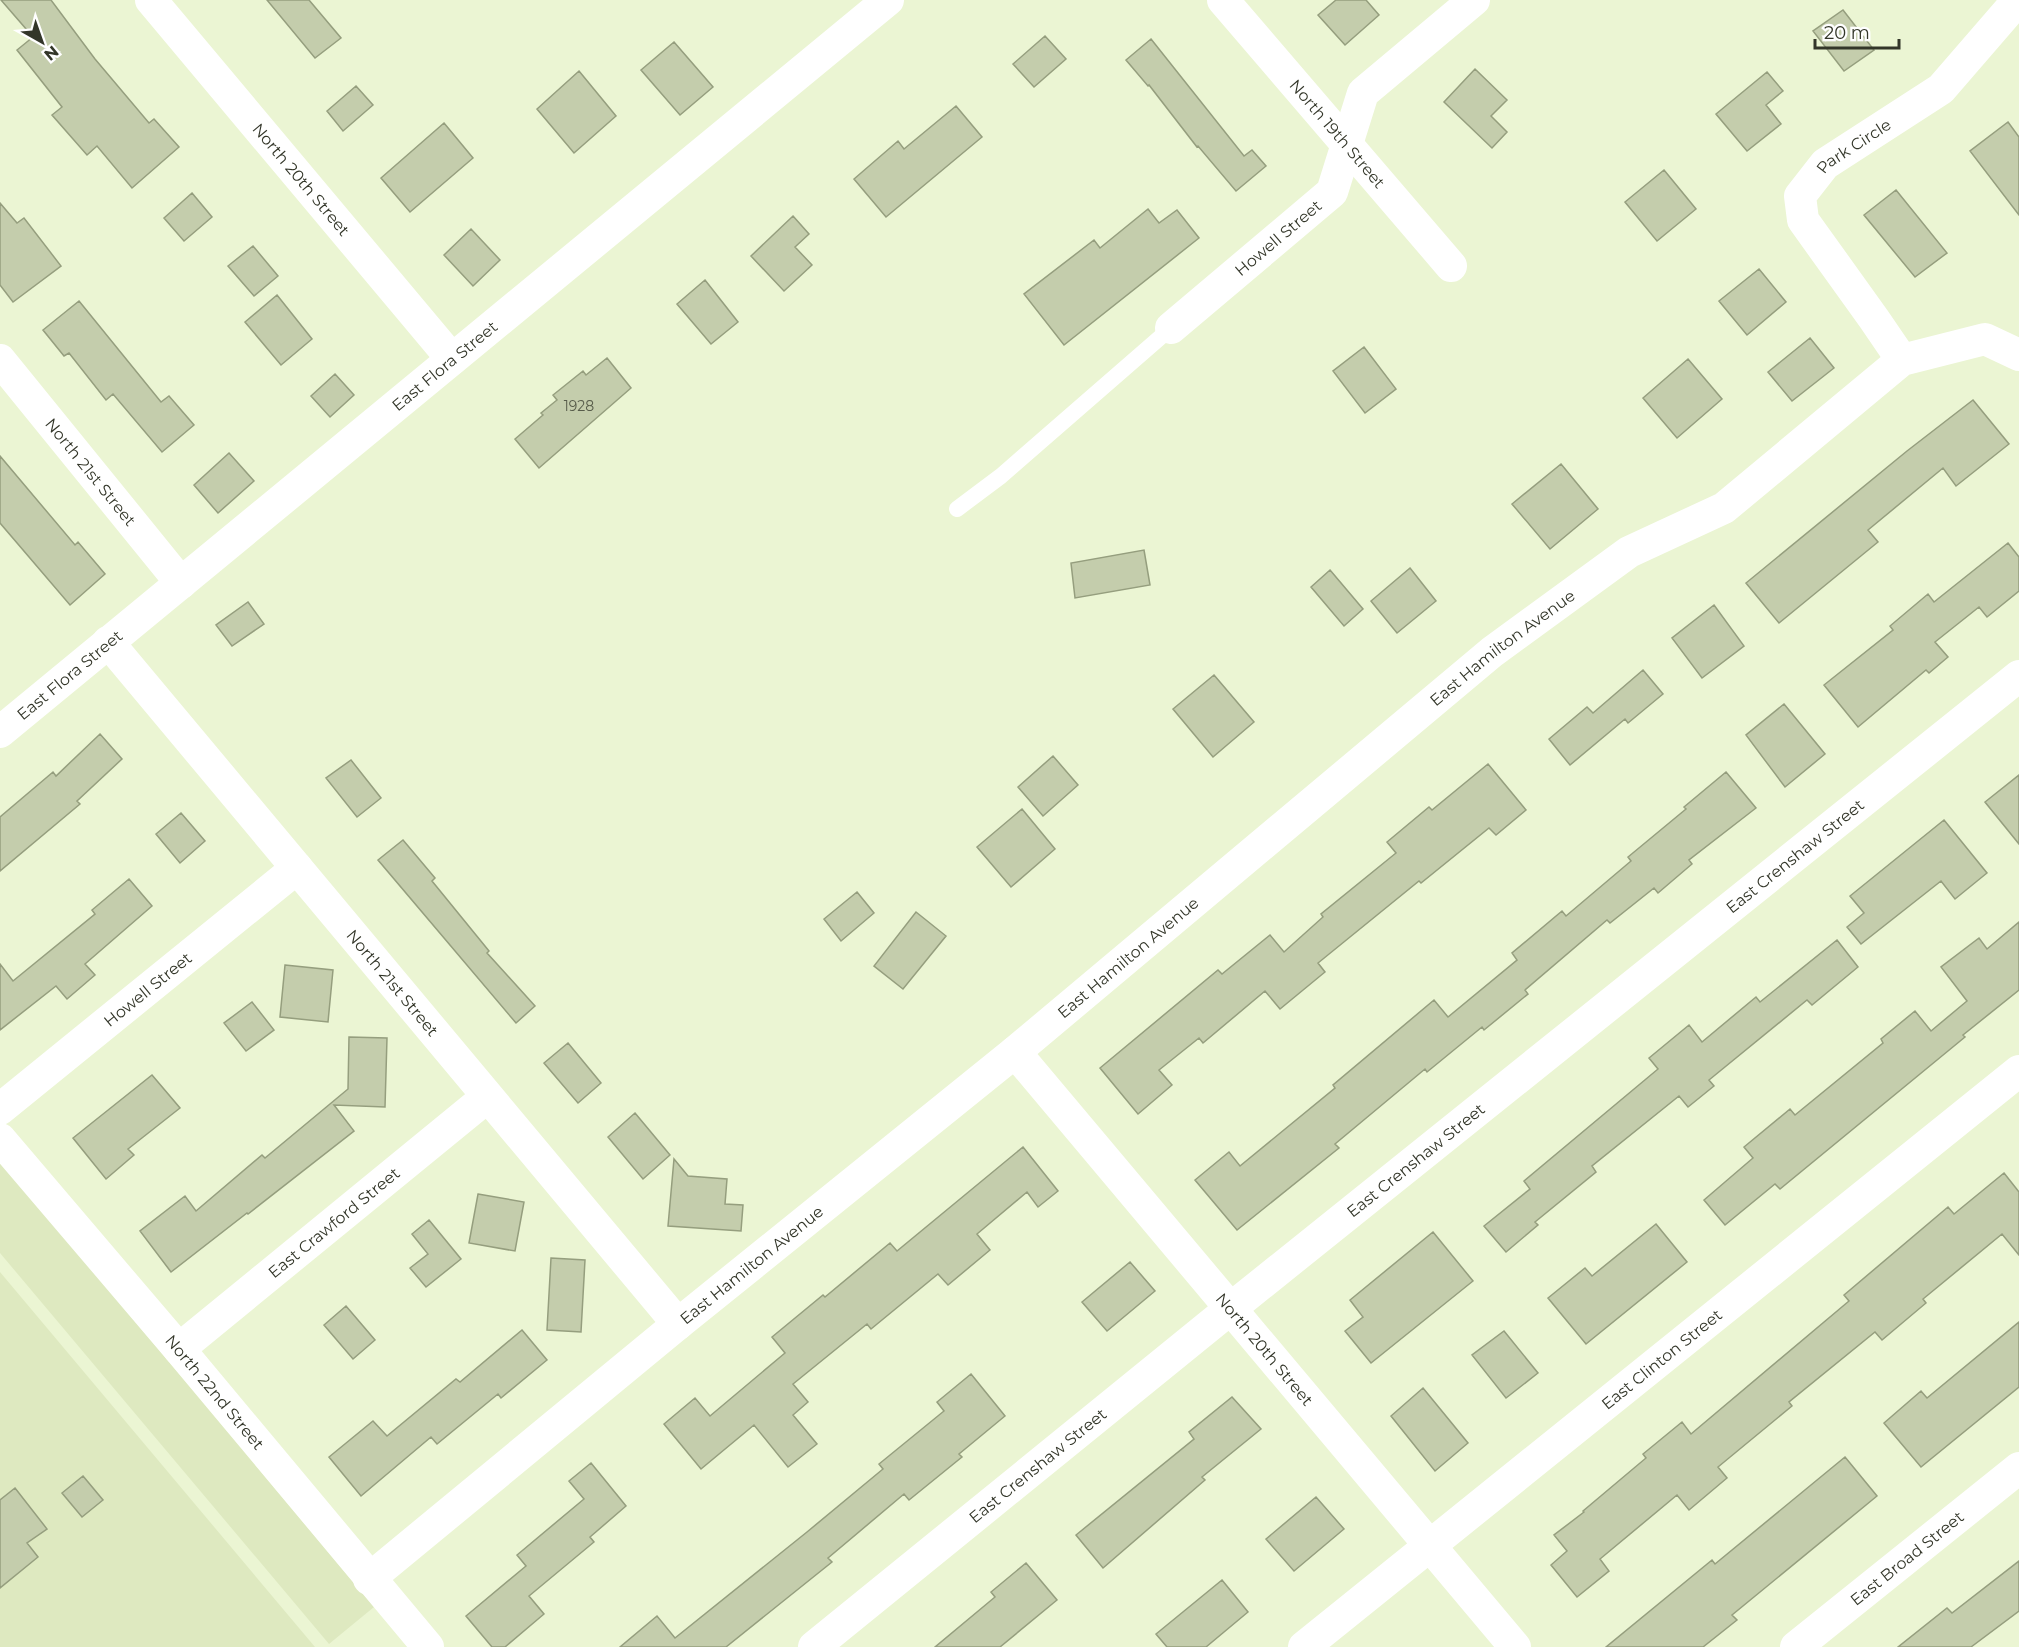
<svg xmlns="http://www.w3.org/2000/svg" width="2019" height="1647" viewBox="0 0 2019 1647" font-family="Montserrat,sans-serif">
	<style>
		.built { fill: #dee9c0 }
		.building { fill: #c4cdac; stroke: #959e7e; stroke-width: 1.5 }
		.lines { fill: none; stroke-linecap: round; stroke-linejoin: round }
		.service { stroke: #fff; stroke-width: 16 }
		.minor { stroke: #fff; stroke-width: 32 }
		.labels { text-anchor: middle; stroke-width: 5; stroke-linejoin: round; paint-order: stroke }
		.number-label { font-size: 14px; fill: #575c4a }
		.street-label { font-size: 16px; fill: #333629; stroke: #fff }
	</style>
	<rect width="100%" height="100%" fill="#ebf5d3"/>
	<path class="built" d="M 0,1160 L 374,1607 L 329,1644 L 0,1253 Z
		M 0,1272 L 315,1647 L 0,1647 Z"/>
	<path class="building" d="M 1,0 L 51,0 L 95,59 L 149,123 L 154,119 L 179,147 L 132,188 L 97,146 L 87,155 L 52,115 L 62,107 L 17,50 L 33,37 Z
		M 267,0 L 309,0 L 341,38 L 315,58 Z
		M 1336,0 L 1366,0 L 1379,15 L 1345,45 L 1318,15 Z
		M 1843,10 L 1874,50 L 1844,71 L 1813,31 Z
		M 1045,36 L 1066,59 L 1034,87 L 1013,64 Z
		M 1151,39 L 1244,156 L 1252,150 L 1266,166 L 1236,191 L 1198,146 L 1197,147 L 1149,85 L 1148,86 L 1126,60 Z
		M 674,42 L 713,87 L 680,115 L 641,70 Z
		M 1475,69 L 1507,100 L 1491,116 L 1507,132 L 1492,148 L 1444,102 Z
		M 579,71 L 616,116 L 574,153 L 537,109 Z
		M 1767,72 L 1783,91 L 1766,105 L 1781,124 L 1747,151 L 1716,114 Z
		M 356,86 L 373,105 L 343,131 L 327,111 Z
		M 956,106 L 982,137 L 886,217 L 854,179 L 898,141 L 904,149 Z
		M 2008,122 L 2019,137 L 2019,215 L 1970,151 Z
		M 444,123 L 473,158 L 410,212 L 381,178 Z
		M 1664,170 L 1696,209 L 1657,241 L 1625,202 Z
		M 1896,190 L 1947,253 L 1915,277 L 1864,215 Z
		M 192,193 L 212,217 L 184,241 L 164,218 Z
		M 0,203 L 17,223 L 24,218 L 61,266 L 13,302 L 0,285 Z
		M 1148,209 L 1159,223 L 1177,210 L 1199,238 L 1064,345 L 1024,294 L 1094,240 L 1100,248 Z
		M 793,216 L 809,234 L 795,247 L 812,265 L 784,291 L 751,256 Z
		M 471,229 L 500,260 L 473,286 L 444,255 Z
		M 253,246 L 278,276 L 254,296 L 228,266 Z
		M 1759,269 L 1786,302 L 1747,335 L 1719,301 Z
		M 705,280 L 738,322 L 711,344 L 677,304 Z
		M 277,295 L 312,339 L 281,365 L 245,322 Z
		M 79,301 L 161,402 L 169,396 L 194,425 L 162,452 L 113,394 L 106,400 L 69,353 L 64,356 L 43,330 Z
		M 1810,338 L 1834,368 L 1792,401 L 1768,372 Z
		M 1364,347 L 1396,389 L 1365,413 L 1333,371 Z
		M 607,358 L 631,388 L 539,468 L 515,439 L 543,415 L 541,413 L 557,400 L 553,395 L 583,371 L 586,375 Z
		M 1688,359 L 1722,399 L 1677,438 L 1643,398 Z
		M 335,374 L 354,395 L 330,417 L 311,396 Z
		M 1973,400 L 2009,444 L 1956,486 L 1943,468 L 1868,530 L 1878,542 L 1779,623 L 1746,583 L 1907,451 Z
		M 229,453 L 254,481 L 218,513 L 194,485 Z
		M 0,456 L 75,545 L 78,542 L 105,574 L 70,605 L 0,523 Z
		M 1561,464 L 1598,509 L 1550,549 L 1512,504 Z
		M 2008,543 L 2019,557 L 2019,591 L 1987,617 L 1979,607 L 1935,642 L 1948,657 L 1929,673 L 1926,670 L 1858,727 L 1824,685 L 1893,630 L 1890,626 L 1928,594 L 1934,602 Z
		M 1144,550 L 1150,585 L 1075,598 L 1071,563 Z
		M 1410,568 L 1436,601 L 1397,633 L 1371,601 Z
		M 1330,570 L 1363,609 L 1344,626 L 1311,587 Z
		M 248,602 L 264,624 L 232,646 L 216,625 Z
		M 1714,605 L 1744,646 L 1702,678 L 1672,638 Z
		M 1643,670 L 1663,694 L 1628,723 L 1625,719 L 1570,765 L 1549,739 L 1587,707 L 1593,713 Z
		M 1214,675 L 1254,722 L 1213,757 L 1173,709 Z
		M 1784,704 L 1825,754 L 1785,787 L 1746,735 Z
		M 100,734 L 122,759 L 77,801 L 80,804 L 0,871 L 0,817 L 53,772 L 56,776 Z
		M 1053,756 L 1078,785 L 1043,816 L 1018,787 Z
		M 351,760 L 381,798 L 357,817 L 326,778 Z
		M 1488,764 L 1526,810 L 1496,835 L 1489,828 L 1421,883 L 1419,881 L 1318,963 L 1325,972 L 1280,1009 L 1265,991 L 1203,1043 L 1199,1038 L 1159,1070 L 1172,1085 L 1138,1114 L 1100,1068 L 1218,970 L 1222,974 L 1270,935 L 1284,952 L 1323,917 L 1321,914 L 1396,853 L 1387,842 L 1429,807 L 1432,810 Z
		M 1726,772 L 1756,808 L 1689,860 L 1692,864 L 1658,893 L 1654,888 L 1610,923 L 1607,920 L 1525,990 L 1528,994 L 1484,1030 L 1482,1027 L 1427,1072 L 1425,1069 L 1335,1144 L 1339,1148 L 1237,1230 L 1195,1180 L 1229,1152 L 1240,1166 L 1335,1088 L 1333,1085 L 1434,1000 L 1448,1017 L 1517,960 L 1512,953 L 1562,911 L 1566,916 L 1631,861 L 1628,857 L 1686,809 L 1684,807 Z
		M 2019,775 L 2019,844 L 1985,802 Z
		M 1022,809 L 1055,849 L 1011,887 L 977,847 Z
		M 181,813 L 205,841 L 180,863 L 156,834 Z
		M 1944,820 L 1987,873 L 1955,899 L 1941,881 L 1861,944 L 1847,927 L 1864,913 L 1850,896 Z
		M 403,840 L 435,878 L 432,881 L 489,951 L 487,953 L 535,1006 L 516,1023 L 378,860 Z
		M 129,879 L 152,906 L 85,964 L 95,975 L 67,999 L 56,986 L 0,1030 L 0,964 L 13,981 L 95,914 L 92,910 Z
		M 857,892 L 874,913 L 841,941 L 824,919 Z
		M 916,912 L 946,936 L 903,989 L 874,966 Z
		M 2019,922 L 2019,990 L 1963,1035 L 1965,1037 L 1780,1189 L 1775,1184 L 1725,1225 L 1704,1200 L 1753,1158 L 1744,1147 L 1790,1109 L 1795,1115 L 1883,1043 L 1881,1039 L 1915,1011 L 1931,1031 L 1967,1001 L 1941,967 L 1979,938 L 1987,949 Z
		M 1837,940 L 1858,967 L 1812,1005 L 1807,1000 L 1709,1080 L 1714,1086 L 1688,1107 L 1679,1096 L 1592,1166 L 1596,1172 L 1535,1222 L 1538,1225 L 1506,1252 L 1484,1226 L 1530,1189 L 1524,1181 L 1658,1069 L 1649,1058 L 1689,1025 L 1702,1042 L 1756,997 L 1760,1002 Z
		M 285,965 L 333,970 L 328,1022 L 280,1017 Z
		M 252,1002 L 274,1030 L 246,1051 L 224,1023 Z
		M 349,1037 L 387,1038 L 385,1107 L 334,1105 L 354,1131 L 248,1214 L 247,1213 L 171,1272 L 140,1231 L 185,1196 L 196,1211 L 262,1155 L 265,1158 L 348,1089 Z
		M 568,1043 L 601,1083 L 578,1103 L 544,1063 Z
		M 152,1075 L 180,1108 L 128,1149 L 134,1155 L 106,1179 L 73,1138 Z
		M 635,1113 L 670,1155 L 643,1179 L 608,1137 Z
		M 1023,1147 L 1058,1191 L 1038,1207 L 1027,1192 L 977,1234 L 990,1250 L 948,1285 L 938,1274 L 871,1329 L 867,1324 L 793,1384 L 808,1402 L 793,1415 L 817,1444 L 788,1467 L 754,1425 L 701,1469 L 664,1424 L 695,1398 L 710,1416 L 785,1353 L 772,1337 L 823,1295 L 825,1297 L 890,1243 L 897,1251 Z
		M 674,1159 L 688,1176 L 727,1179 L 725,1204 L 743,1205 L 741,1231 L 668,1226 Z
		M 2004,1173 L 2019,1192 L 2019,1255 L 2002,1234 L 1923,1299 L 1926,1303 L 1882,1340 L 1875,1332 L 1789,1402 L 1792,1406 L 1718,1467 L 1727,1478 L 1689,1510 L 1677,1495 L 1600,1559 L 1609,1571 L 1577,1597 L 1551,1565 L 1567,1551 L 1554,1535 L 1584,1512 L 1583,1511 L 1646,1458 L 1643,1454 L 1682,1422 L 1691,1434 L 1849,1301 L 1844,1295 L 1948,1207 L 1954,1214 Z
		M 478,1194 L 524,1202 L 515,1251 L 469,1243 Z
		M 429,1220 L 461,1259 L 426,1287 L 410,1268 L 428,1254 L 412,1234 Z
		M 1656,1224 L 1687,1262 L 1586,1344 L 1548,1298 L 1585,1268 L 1592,1276 Z
		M 1433,1232 L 1473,1281 L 1371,1363 L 1345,1331 L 1363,1317 L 1350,1300 Z
		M 551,1258 L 585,1260 L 581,1332 L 547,1330 Z
		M 1130,1262 L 1155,1291 L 1107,1331 L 1082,1302 Z
		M 346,1306 L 375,1340 L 353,1359 L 324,1325 Z
		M 2019,1322 L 2019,1387 L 1921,1467 L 1884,1423 L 1921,1391 L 1927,1398 Z
		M 522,1330 L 547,1360 L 501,1398 L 498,1394 L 437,1444 L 431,1437 L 361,1496 L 329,1457 L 373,1421 L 387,1436 L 456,1379 L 460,1382 Z
		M 1504,1331 L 1538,1373 L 1506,1398 L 1472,1355 Z
		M 971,1374 L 1005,1416 L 959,1454 L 962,1457 L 909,1500 L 904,1494 L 828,1558 L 832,1562 L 726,1647 L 620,1647 L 657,1616 L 675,1638 L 807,1532 L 883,1469 L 879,1464 L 944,1411 L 937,1402 Z
		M 1423,1388 L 1468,1443 L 1435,1471 L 1391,1416 Z
		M 1232,1397 L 1261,1429 L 1202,1477 L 1205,1480 L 1103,1568 L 1076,1535 L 1194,1439 L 1189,1432 Z
		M 1845,1457 L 1877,1496 L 1732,1615 L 1737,1620 L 1703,1647 L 1606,1647 L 1712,1560 L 1715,1564 Z
		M 591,1463 L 626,1506 L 590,1537 L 594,1542 L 529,1596 L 544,1614 L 505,1647 L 492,1647 L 466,1616 L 526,1566 L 517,1555 L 584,1499 L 569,1481 Z
		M 83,1476 L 103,1500 L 82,1517 L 62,1493 Z
		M 15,1488 L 47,1529 L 27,1543 L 38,1557 L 0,1588 L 0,1500 Z
		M 1316,1497 L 1344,1529 L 1294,1571 L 1266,1539 Z
		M 2019,1561 L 2019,1611 L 1971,1647 L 1898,1647 L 1947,1608 L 1952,1613 Z
		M 1026,1563 L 1057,1600 L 1000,1647 L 935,1647 L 995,1597 L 991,1592 Z
		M 1222,1580 L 1248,1612 L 1206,1647 L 1167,1647 L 1156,1634 Z"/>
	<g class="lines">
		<path class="service" d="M 957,509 L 1001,476 L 1171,328"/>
		<g class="minor">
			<path id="s1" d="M 151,0 L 452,359"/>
			<path id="s2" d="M 1223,0 L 1451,266"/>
			<path id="s3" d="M 1171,328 L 1332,192 L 1363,93 L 1474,0"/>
			<path id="s4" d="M 0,360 L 181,583"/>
			<path id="s5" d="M 1902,360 L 1874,319 L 1803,220 L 1800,196 L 1825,164 L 1941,89 L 2018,0"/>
			<path id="s6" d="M 108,642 L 678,1324"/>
			<path id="s7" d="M 0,732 L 888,0"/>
			<path id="s8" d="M 1015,1052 L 1515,1647"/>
			<path id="s9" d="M 0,1109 L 297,868"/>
			<path id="s10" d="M 0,1139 L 179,1349 L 428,1647"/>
			<path id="s11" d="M 179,1349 L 487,1097"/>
			<path id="s12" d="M 369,1579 L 678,1324 L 1015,1052 L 1492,652 L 1629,552 L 1724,508 L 1902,360 L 1985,339 L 2019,355"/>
			<path id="s13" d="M 814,1647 L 1230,1309 L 2019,676"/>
			<path id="s14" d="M 1304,1647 L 2019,1071"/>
			<path id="s15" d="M 1796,1647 L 2019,1468"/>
		</g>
	</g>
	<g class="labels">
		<g class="number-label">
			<text x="579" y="411">1928</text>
		</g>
		<g class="street-label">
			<text dy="6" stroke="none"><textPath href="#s2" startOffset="176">North 19th Street</textPath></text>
			<text dy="6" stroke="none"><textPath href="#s5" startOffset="270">Park Circle</textPath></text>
			<text dy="6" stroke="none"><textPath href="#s1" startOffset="234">North 20th Street</textPath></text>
			<text dy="6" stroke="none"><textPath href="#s3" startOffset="140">Howell Street</textPath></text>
			<text dy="6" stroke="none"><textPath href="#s7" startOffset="576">East Flora Street</textPath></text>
			<text dy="6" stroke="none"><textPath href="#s4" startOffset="144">North 21st Street</textPath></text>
			<text dy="6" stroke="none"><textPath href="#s12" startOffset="1467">East Hamilton Avenue</textPath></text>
			<text dy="6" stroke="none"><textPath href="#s7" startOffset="90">East Flora Street</textPath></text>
			<text dy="6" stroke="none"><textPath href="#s13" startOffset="1260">East Crenshaw Street</textPath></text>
			<text dy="6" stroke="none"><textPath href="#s12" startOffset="981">East Hamilton Avenue</textPath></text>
			<text dy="6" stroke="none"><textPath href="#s6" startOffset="444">North 21st Street</textPath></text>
			<text dy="6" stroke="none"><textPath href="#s9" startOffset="190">Howell Street</textPath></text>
			<text dy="6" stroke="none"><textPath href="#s13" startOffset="774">East Crenshaw Street</textPath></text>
			<text dy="6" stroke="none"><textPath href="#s11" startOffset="200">East Crawford Street</textPath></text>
			<text dy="6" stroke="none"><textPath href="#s12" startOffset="495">East Hamilton Avenue</textPath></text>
			<text dy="6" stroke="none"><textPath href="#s8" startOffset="388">North 20th Street</textPath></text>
			<text dy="6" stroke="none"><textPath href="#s14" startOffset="459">East Clinton Street</textPath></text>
			<text dy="6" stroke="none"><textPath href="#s10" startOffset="332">North 22nd Street</textPath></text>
			<text dy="6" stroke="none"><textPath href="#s13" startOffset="288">East Crenshaw Street</textPath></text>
			<text dy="6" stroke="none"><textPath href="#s15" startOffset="142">East Broad Street</textPath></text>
		</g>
	</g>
	<g transform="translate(42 42) rotate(140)" stroke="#ffffff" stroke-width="4.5" paint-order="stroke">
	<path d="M0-4.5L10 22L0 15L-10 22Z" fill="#333629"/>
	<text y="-9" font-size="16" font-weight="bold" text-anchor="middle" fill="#333629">N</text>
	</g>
	<path d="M1815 39v9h84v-9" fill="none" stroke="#333629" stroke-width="3"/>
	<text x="1824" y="39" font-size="18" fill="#333629" stroke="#ffffff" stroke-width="4.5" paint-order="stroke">20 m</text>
</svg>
